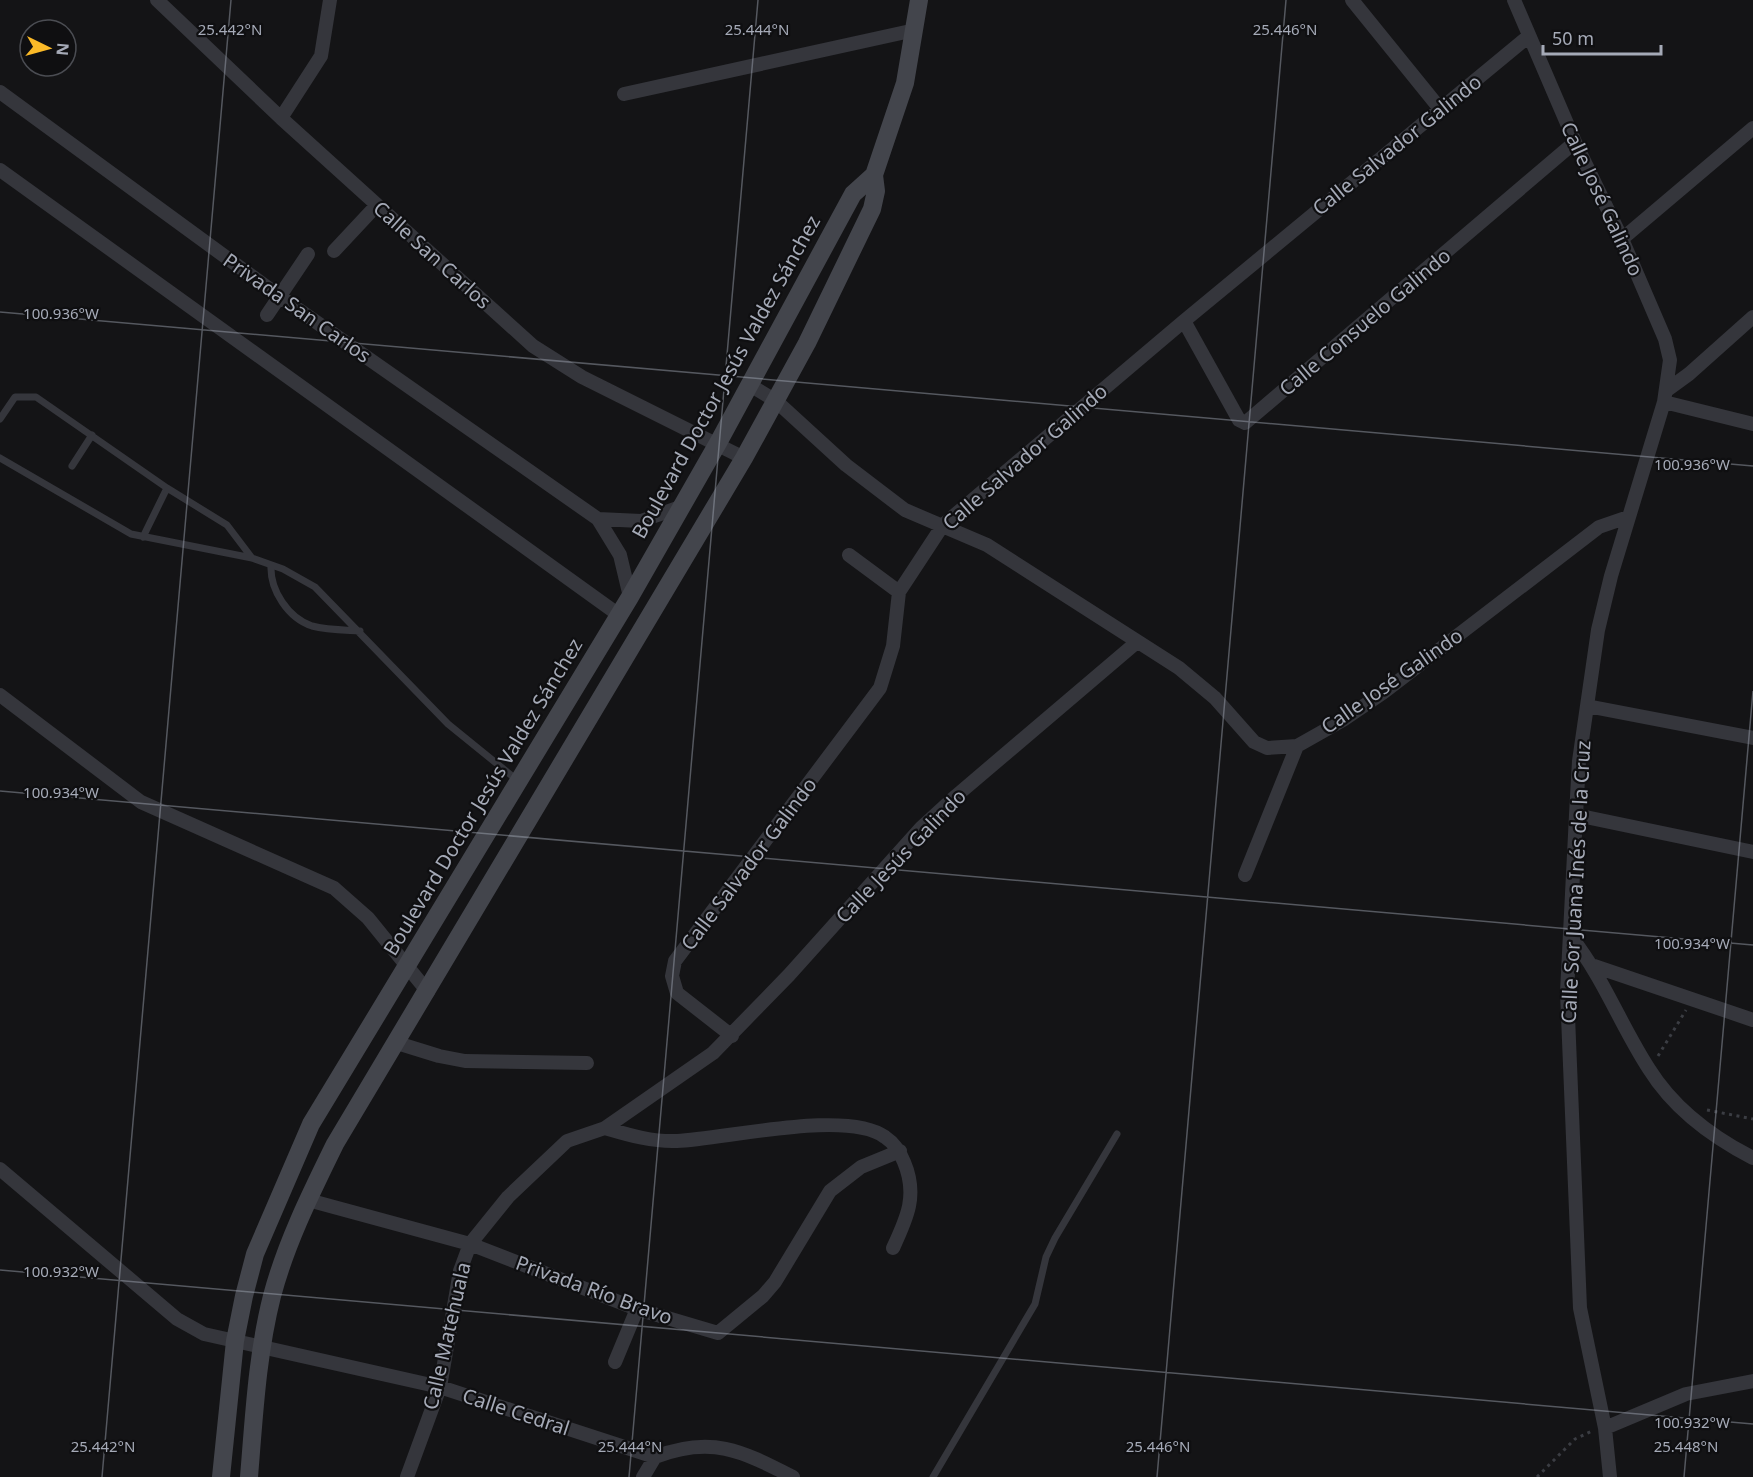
<svg xmlns="http://www.w3.org/2000/svg" width="1753" height="1477" viewBox="0 0 1753 1477" font-family="'Noto Sans',sans-serif">
	<style>
		.lines { fill: none; stroke-linecap: round; stroke-linejoin: round }
		.path { stroke: #3b3d43; stroke-width: 3; stroke-dasharray: 3 4.5; stroke-linecap: butt }
		.service { stroke: #35363c; stroke-width: 7 }
		.minor { stroke: #35363c; stroke-width: 14 }
		.secondary { stroke: #43454c; stroke-width: 18 }
		.ticks { fill: none; stroke: #a5aab7; stroke-width: 1.5; stroke-opacity: 0.45 }
		.labels { text-anchor: middle; stroke-width: 4.5; stroke-linejoin: round; paint-order: stroke }
		.street-label { font-size: 20px; fill: #a5aab7; stroke: #0f0f11 }
		.ticks-label { font-size: 15px; text-anchor: middle; fill: #a5aab7; stroke: #0f0f11; stroke-width: 4.5; stroke-linejoin: round; paint-order: stroke }
	</style>
	<rect width="100%" height="100%" fill="#141416"/>
	<g class="lines">
		<path class="path" d="M 1658,1056 L 1686,1010
			M 1707,1110 L 1753,1119
			M 1537,1477 L 1575,1439 L 1592,1431"/>
		<path class="service" d="M 0,419 L 15,397 L 36,397 L 167,488 L 143,537
			M 0,458 L 131,534 L 252,558 L 283,569 L 315,587 L 448,724 L 517,780
			M 72,466 L 92,435
			M 167,488 L 227,525 L 252,558
			M 271,566 C 270,590 288,618 312,626 C 327,630 344,630 360,631
			M 933,1477 L 1035,1304 L 1046,1257 L 1055,1238 L 1117,1134"/>
		<path class="minor" d="M 157,0 L 281,118 L 533,346 L 582,377 L 744,458
			M 1352,0 L 1441,110
			M 1514,0 L 1575,142 L 1622,239 L 1665,339 L 1670,360 L 1664,402 L 1611,576 L 1598,630 L 1579,761 L 1576,815 L 1567,992 L 1580,1308 L 1605,1428 L 1610,1477
			M 0,92 L 279,296 L 598,519 L 620,555 L 630,597
			M 624,94 L 915,30
			M 281,118 L 321,56 L 330,0
			M 0,170 L 619,615
			M 1622,239 L 1753,128
			M 334,251 L 377,205
			M 267,315 L 308,254
			M 1184,321 L 1239,420 L 1245,423 L 1575,142
			M 750,385 L 776,401 L 846,465 L 905,510 L 987,545 L 1179,668 L 1215,698 L 1254,742 L 1267,748 L 1297,746 L 1343,720 L 1384,692 L 1599,527 L 1628,517
			M 1667,390 L 1689,374 L 1753,317
			M 1664,402 L 1753,424
			M 598,519 L 641,521 L 680,507
			M 849,555 L 899,592
			M 0,695 L 141,802 L 334,888 L 368,918 L 428,992
			M 1587,706 L 1753,738
			M 1576,815 L 1753,852
			M 1245,875 L 1297,746
			M 1572,938 C 1604,979 1621,1026 1649,1069 C 1674,1109 1712,1137 1753,1158
			M 1594,966 L 1753,1020
			M 732,1036 L 677,993 L 672,976 L 675,961 L 880,688 L 893,646 L 899,592 L 943,525 L 1184,321 L 1529,36
			M 397,1043 L 439,1056 L 465,1061 L 587,1063
			M 605,1128 C 629,1135 652,1142 677,1141 C 725,1139 847,1109 885,1137 C 894,1143 900,1152 904,1162 C 918,1195 907,1218 893,1248
			M 0,1169 L 177,1319 L 204,1334 L 440,1387 L 655,1457
			M 308,1200 L 470,1244 L 637,1309 L 718,1333 L 763,1296 L 775,1282 L 830,1191 L 861,1167 L 900,1151
			M 615,1362 L 637,1309
			M 1605,1428 L 1686,1394 L 1753,1381
			M 655,1457 C 712,1435 742,1451 793,1477
			M 407,1477 L 440,1387 L 460,1271 L 470,1244 L 508,1197 L 567,1141 L 605,1128 L 713,1053 L 789,975 L 921,828 L 956,796 L 1137,642
			M 643,1477 L 655,1457"/>
		<path class="secondary" d="M 221,1477 L 235,1341 L 244,1296 L 255,1254 L 311,1124 L 630,597 L 718,443 L 853,194 L 874,175
			M 249,1477 C 254,1417 257,1355 272,1296 C 286,1243 311,1193 335,1144 L 744,458 L 807,343 L 872,209 L 876,191 L 874,175 L 905,83 L 919,0"/>
	</g>
	<path class="ticks" d="M 0,312 L 1753,466M 0,791 L 1753,945M 0,1270 L 1753,1424M 102,1477 L 231,0M 629,1477 L 758,0M 1157,1477 L 1286,0M 1684,1477 L 1753,691"/>
	<g class="labels">
		<g class="street-label">
			<text transform="translate(1397 145) rotate(-39)" y="7">Calle Salvador Galindo</text>
			<text transform="translate(1602 199) rotate(65)" y="7">Calle José Galindo</text>
			<text transform="translate(432 255) rotate(42)" y="7">Calle San Carlos</text>
			<text transform="translate(297 308) rotate(35)" y="7">Privada San Carlos</text>
			<text transform="translate(1365 322) rotate(-40)" y="7">Calle Consuelo Galindo</text>
			<text transform="translate(726 377) rotate(-61)" y="7">Boulevard Doctor Jesús Valdez Sánchez</text>
			<text transform="translate(1025 457) rotate(-41)" y="7">Calle Salvador Galindo</text>
			<text transform="translate(1392 681) rotate(-35)" y="7">Calle José Galindo</text>
			<text transform="translate(483 797) rotate(-59)" y="7">Boulevard Doctor Jesús Valdez Sánchez</text>
			<text transform="translate(901 856) rotate(-46)" y="7">Calle Jesús Galindo</text>
			<text transform="translate(749 864) rotate(-53)" y="7">Calle Salvador Galindo</text>
			<text transform="translate(1576 882) rotate(-87)" y="7">Calle Sor Juana Inés de la Cruz</text>
			<text transform="translate(594 1290) rotate(20)" y="7">Privada Río Bravo</text>
			<text transform="translate(447 1336) rotate(-77)" y="7">Calle Matehuala</text>
			<text transform="translate(516 1412) rotate(18)" y="7">Calle Cedral</text>
		</g>
	</g>
	<g class="ticks-label">
		<text x="230" y="35">25.442°N</text>
		<text x="757" y="35">25.444°N</text>
		<text x="1285" y="35">25.446°N</text>
		<text x="61" y="319">100.936°W</text>
		<text x="1692" y="470">100.936°W</text>
		<text x="61" y="798">100.934°W</text>
		<text x="1692" y="949">100.934°W</text>
		<text x="61" y="1277">100.932°W</text>
		<text x="1692" y="1428">100.932°W</text>
		<text x="103" y="1452">25.442°N</text>
		<text x="630" y="1452">25.444°N</text>
		<text x="1158" y="1452">25.446°N</text>
		<text x="1686" y="1452">25.448°N</text>
	</g>
	<g transform="translate(48 48) rotate(95)"><circle r="28" fill="#0f0f11" stroke="#4b4d53" stroke-width="1.5"/>
	<path d="M0-4.5L10 22L0 15L-10 22Z" fill="#fbba28"/>
	<text y="-9" font-size="16" font-weight="bold" text-anchor="middle" fill="#a5aab7">N</text>
	</g>
	<path d="M1543 45v9h118v-9" fill="none" stroke="#a5aab7" stroke-width="3"/>
	<text x="1552" y="45" font-size="18" fill="#a5aab7" stroke="#0f0f11" stroke-width="4.5" paint-order="stroke">50 m</text>
</svg>
